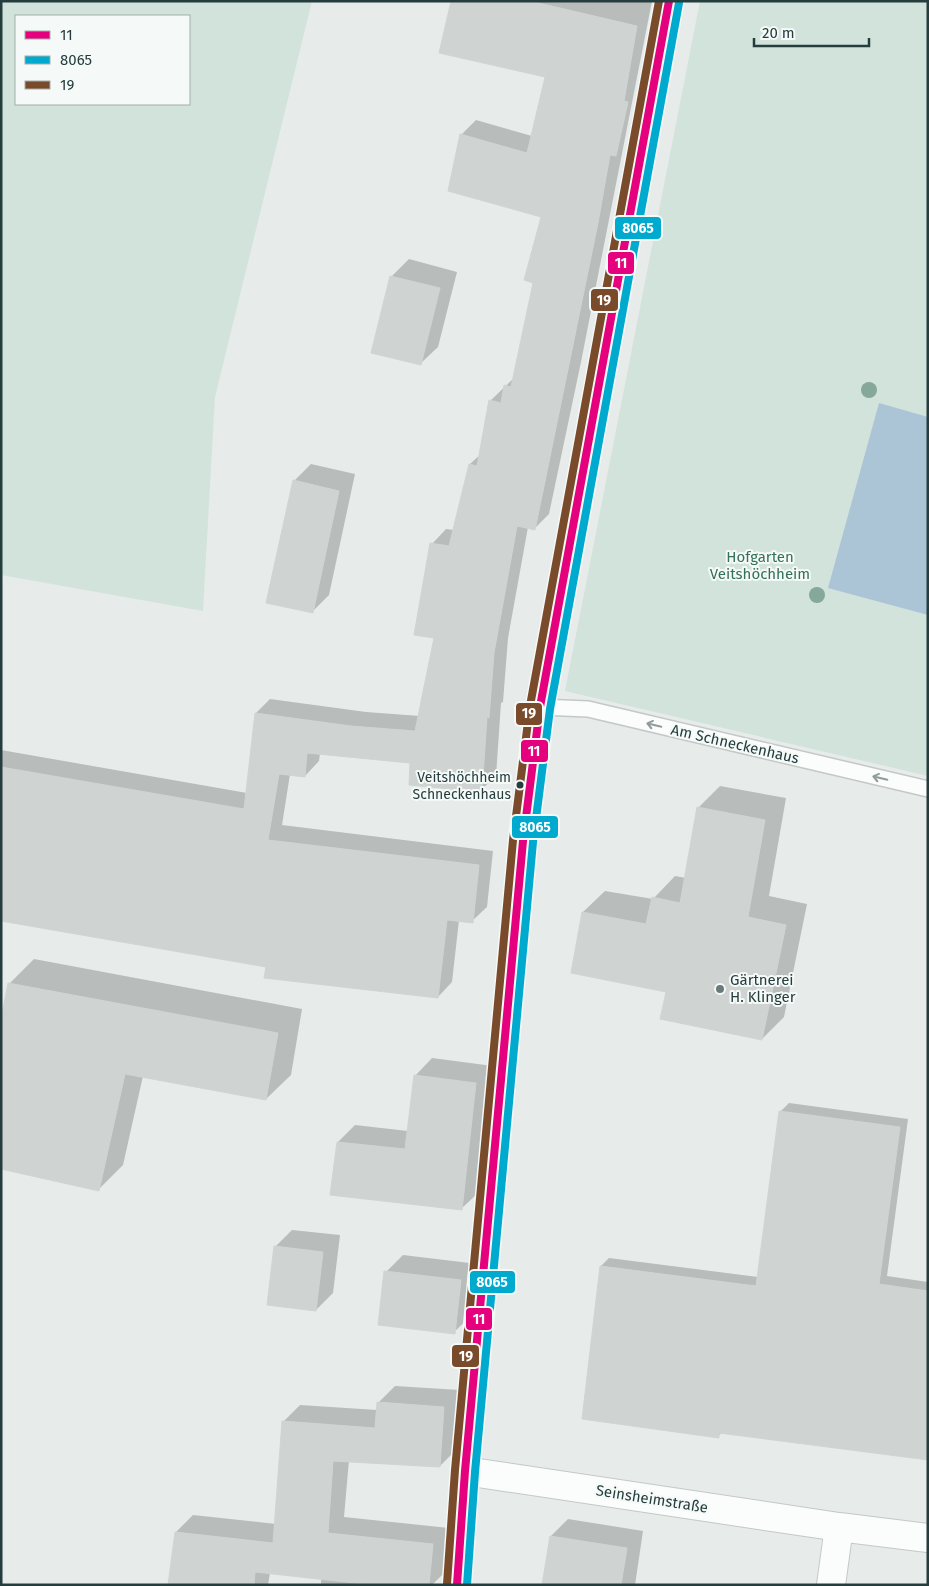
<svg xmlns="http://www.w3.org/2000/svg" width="929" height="1586" viewBox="0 0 929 1586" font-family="'Fira Sans',sans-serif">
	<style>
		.green { fill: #d2e3db; fill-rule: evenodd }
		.water { fill: #acc5d6 }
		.shadow { fill: #0003 }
		.building { fill: #cfd4d3; stroke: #d0d4d3 }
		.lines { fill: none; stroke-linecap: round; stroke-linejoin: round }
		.lane-casing { stroke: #c4c8c7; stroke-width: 18 }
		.street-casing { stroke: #c4c8c7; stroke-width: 30 }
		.lane { stroke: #fbfcfc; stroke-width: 15 }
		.street { stroke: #fbfcfc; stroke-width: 28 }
		.bus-1-casing { stroke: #f5f9f8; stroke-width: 11 }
		.bus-2-casing { stroke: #f5f9f8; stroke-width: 11 }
		.bus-3-casing { stroke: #f5f9f8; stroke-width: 11 }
		.bus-1 { stroke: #e5007d; stroke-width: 8 }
		.bus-2 { stroke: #00a9ce; stroke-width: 8 }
		.bus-3 { stroke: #7a4b2a; stroke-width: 8 }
		.tree { fill: #84a89b }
		.oneway { stroke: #909c9c }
		.bus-dot { fill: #253d3d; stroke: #f5f9f8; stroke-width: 2 }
		.poi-dot { fill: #697a7a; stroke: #f5f9f8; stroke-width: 2 }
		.labels { text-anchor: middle; stroke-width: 4; stroke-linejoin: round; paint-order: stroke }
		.bus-label { font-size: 14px; fill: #253d3d; stroke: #f5f9f8; text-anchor: end }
		.park-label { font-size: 15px; fill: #33715a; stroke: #f5f9f8 }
		.street-label { font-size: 15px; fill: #253d3d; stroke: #f5f9f8 }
		.poi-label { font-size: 15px; fill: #253d3d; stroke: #f5f9f8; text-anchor: start }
		.line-badge { stroke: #f5f9f8; stroke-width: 2 }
		.badge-label { font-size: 14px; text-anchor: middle; font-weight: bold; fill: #fff }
	</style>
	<rect width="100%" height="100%" fill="#e7ebea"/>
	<path class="green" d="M 1,1 L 312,1 L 215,397 L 203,611 L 1,575 ZM 16,16 L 189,16 L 189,104 L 16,104 Z
		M 700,1 L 928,1 L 928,776 L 565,691 Z"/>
	<path class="water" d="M 879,403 L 928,417 L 928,615 L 828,588 Z"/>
	<path class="shadow" d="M 452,1 L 652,1 L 581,362 L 549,514 L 535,528 L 528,527 L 508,638 L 503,702 L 501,703 L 496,776 L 481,790 L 411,762 L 320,753 L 319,761 L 305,776 L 290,774 L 282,825 L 493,851 L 487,907 L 472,921 L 459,920 L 452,982 L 438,997 L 1,919 L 1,750 L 247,793 L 256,713 L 270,699 L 366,712 L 420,716 L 435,637 L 432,544 L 446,529 L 454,530 L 470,464 L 481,454 L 490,401 L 515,377 L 534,282 L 542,216 L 461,135 L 476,120 L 532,136 L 546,76 Z
		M 409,259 L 457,272 L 438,347 L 420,364 L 391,277 Z
		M 311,464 L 355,474 L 329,595 L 312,612 L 294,481 Z
		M 720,786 L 786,798 L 769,896 L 807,904 L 784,1017 L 762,1039 L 667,991 L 583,912 L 605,891 L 653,899 L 675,876 L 686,878 L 698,808 Z
		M 34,959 L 302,1009 L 291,1075 L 266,1099 L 143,1076 L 123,1165 L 98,1190 L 9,984 Z
		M 432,1058 L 493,1066 L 479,1192 L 461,1209 L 332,1194 L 338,1142 L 355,1125 L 408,1131 L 415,1076 Z
		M 789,1103 L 908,1119 L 887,1276 L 928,1282 L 928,1457 L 723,1432 L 718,1436 L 601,1266 L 609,1258 L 758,1277 L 780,1112 Z
		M 292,1230 L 340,1235 L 333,1293 L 316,1310 L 275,1247 Z
		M 403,1255 L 478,1264 L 472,1315 L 454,1332 L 386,1272 Z
		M 395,1386 L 460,1390 L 457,1449 L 440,1466 L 349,1460 L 344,1517 L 449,1528 L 445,1572 L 432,1585 L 321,1585 L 321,1578 L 270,1573 L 268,1585 L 170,1585 L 176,1532 L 193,1515 L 276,1524 L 283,1422 L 300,1405 L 377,1410 L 378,1403 Z
		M 568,1519 L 643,1531 L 635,1585 L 543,1585 L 551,1536 Z"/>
	<path class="building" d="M 451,1 L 530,1 L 637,26 L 624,101 L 628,102 L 616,156 L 610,155 L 598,223 L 535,530 L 517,526 L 494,653 L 489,718 L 487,717 L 482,792 L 409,785 L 410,763 L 307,753 L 305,777 L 279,774 L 268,840 L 479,865 L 473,923 L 447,920 L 438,998 L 264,978 L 266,967 L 1,921 L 1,767 L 244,809 L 255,713 L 351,726 L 415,731 L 434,638 L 414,635 L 430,543 L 449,546 L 469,464 L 477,466 L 489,400 L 501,403 L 504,385 L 511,387 L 533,283 L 524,280 L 541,217 L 448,191 L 460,134 L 527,153 L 545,77 L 439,53 Z
		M 390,276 L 440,288 L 421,365 L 371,353 Z
		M 293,480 L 339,491 L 313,613 L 266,603 Z
		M 697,807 L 765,820 L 748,917 L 786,925 L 762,1040 L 660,1019 L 666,992 L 571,973 L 582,912 L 646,924 L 652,897 L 680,903 Z
		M 8,983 L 278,1033 L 266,1100 L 125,1074 L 99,1191 L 1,1169 L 1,1019 Z
		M 414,1075 L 476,1083 L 462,1210 L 330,1195 L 337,1142 L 405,1149 Z
		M 779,1111 L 900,1127 L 879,1284 L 928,1291 L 928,1460 L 719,1433 L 719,1438 L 582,1419 L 600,1266 L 756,1286 Z
		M 274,1246 L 323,1252 L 316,1311 L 267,1305 Z
		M 384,1271 L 461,1280 L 455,1334 L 378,1325 Z
		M 377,1402 L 444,1407 L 440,1467 L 333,1461 L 328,1533 L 433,1544 L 429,1585 L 373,1585 L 255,1572 L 254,1585 L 168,1585 L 175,1532 L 273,1543 L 282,1421 L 375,1428 Z
		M 550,1536 L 627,1548 L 621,1585 L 542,1585 Z"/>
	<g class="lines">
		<g class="lane-casing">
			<path id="lane" d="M 540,707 L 588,709 L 928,789"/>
		</g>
		<g class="street-casing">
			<path id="street" d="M 465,1471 L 839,1527 L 928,1538
				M 457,1585 L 465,1471 L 523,841 L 540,707 L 669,1
				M 831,1585 L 839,1527"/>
		</g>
		<use href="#lane" class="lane"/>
		<use href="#street" class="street"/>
		<g class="bus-1-casing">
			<path id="bus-1" d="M 457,1585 L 465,1471 L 523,841 L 540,707 L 669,1"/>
		</g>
		<g class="bus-2-casing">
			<path id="bus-2" d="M 467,1585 L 475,1472 L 533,842 L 550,709 L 679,3"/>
		</g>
		<g class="bus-3-casing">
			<path id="bus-3" d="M 447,1584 L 455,1470 L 513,840 L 530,706 L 659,1"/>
		</g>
		<use href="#bus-1" class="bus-1"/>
		<use href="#bus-2" class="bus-2"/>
		<use href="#bus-3" class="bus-3"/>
	</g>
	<g class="tree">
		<circle cx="869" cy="390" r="8"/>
		<circle cx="817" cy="595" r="8"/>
	</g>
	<defs><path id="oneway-shaft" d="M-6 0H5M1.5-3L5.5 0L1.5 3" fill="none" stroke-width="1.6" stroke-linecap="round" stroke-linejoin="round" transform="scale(1.25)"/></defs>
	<g class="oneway">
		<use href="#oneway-shaft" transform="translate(654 725) rotate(-167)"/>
		<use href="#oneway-shaft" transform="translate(880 778) rotate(-167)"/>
	</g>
	<circle class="bus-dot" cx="520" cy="785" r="4.5"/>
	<circle class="poi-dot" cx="720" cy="989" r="5"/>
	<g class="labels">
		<g class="bus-label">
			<text x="511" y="782">Veitshöchheim<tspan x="511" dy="17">Schneckenhaus</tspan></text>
		</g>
		<g class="park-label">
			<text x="760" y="562">Hofgarten<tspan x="760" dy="17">Veitshöchheim</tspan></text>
		</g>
		<g class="street-label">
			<text transform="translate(735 744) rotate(13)" y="5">Am Schneckenhaus</text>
			<text transform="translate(652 1499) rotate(9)" y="5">Seinsheimstraße</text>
		</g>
		<g class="poi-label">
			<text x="730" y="985">Gärtnerei<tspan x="730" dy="17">H. Klinger</tspan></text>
		</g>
	</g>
	<g class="line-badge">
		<rect x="614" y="216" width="48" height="24" rx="5" fill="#00a9ce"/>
		<rect x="607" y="251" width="28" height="24" rx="5" fill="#e5007d"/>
		<rect x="590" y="288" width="29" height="24" rx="5" fill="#7a4b2a"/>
		<rect x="515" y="702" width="28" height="24" rx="5" fill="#7a4b2a"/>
		<rect x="520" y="739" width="29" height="24" rx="5" fill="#e5007d"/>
		<rect x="511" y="815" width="48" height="24" rx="5" fill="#00a9ce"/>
		<rect x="469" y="1270" width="47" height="24" rx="5" fill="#00a9ce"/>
		<rect x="465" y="1307" width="28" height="24" rx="5" fill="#e5007d"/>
		<rect x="451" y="1344" width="29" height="24" rx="5" fill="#7a4b2a"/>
	</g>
	<g class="badge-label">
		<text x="638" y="233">8065</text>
		<text x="621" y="268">11</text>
		<text x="604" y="305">19</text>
		<text x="529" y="718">19</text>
		<text x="534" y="756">11</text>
		<text x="535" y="832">8065</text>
		<text x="492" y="1287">8065</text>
		<text x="479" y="1324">11</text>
		<text x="466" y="1361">19</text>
	</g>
	<rect width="929" height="1586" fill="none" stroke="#253d3d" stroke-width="5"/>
	<rect x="15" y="15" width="175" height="90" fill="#f5f9f8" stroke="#a2aead"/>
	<rect x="25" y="31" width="25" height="8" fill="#e5007d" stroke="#a2aead"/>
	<text x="60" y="40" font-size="15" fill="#253d3d">11</text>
	<rect x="25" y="56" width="25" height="8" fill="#00a9ce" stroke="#a2aead"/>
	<text x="60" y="65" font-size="15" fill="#253d3d">8065</text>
	<rect x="25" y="81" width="25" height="8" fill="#7a4b2a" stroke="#a2aead"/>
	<text x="60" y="90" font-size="15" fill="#253d3d">19</text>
	<path d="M754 38v8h115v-8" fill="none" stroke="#253d3d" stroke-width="2.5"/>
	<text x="762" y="38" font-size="15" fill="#253d3d" stroke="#f5f9f8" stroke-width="4" paint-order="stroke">20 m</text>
</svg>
